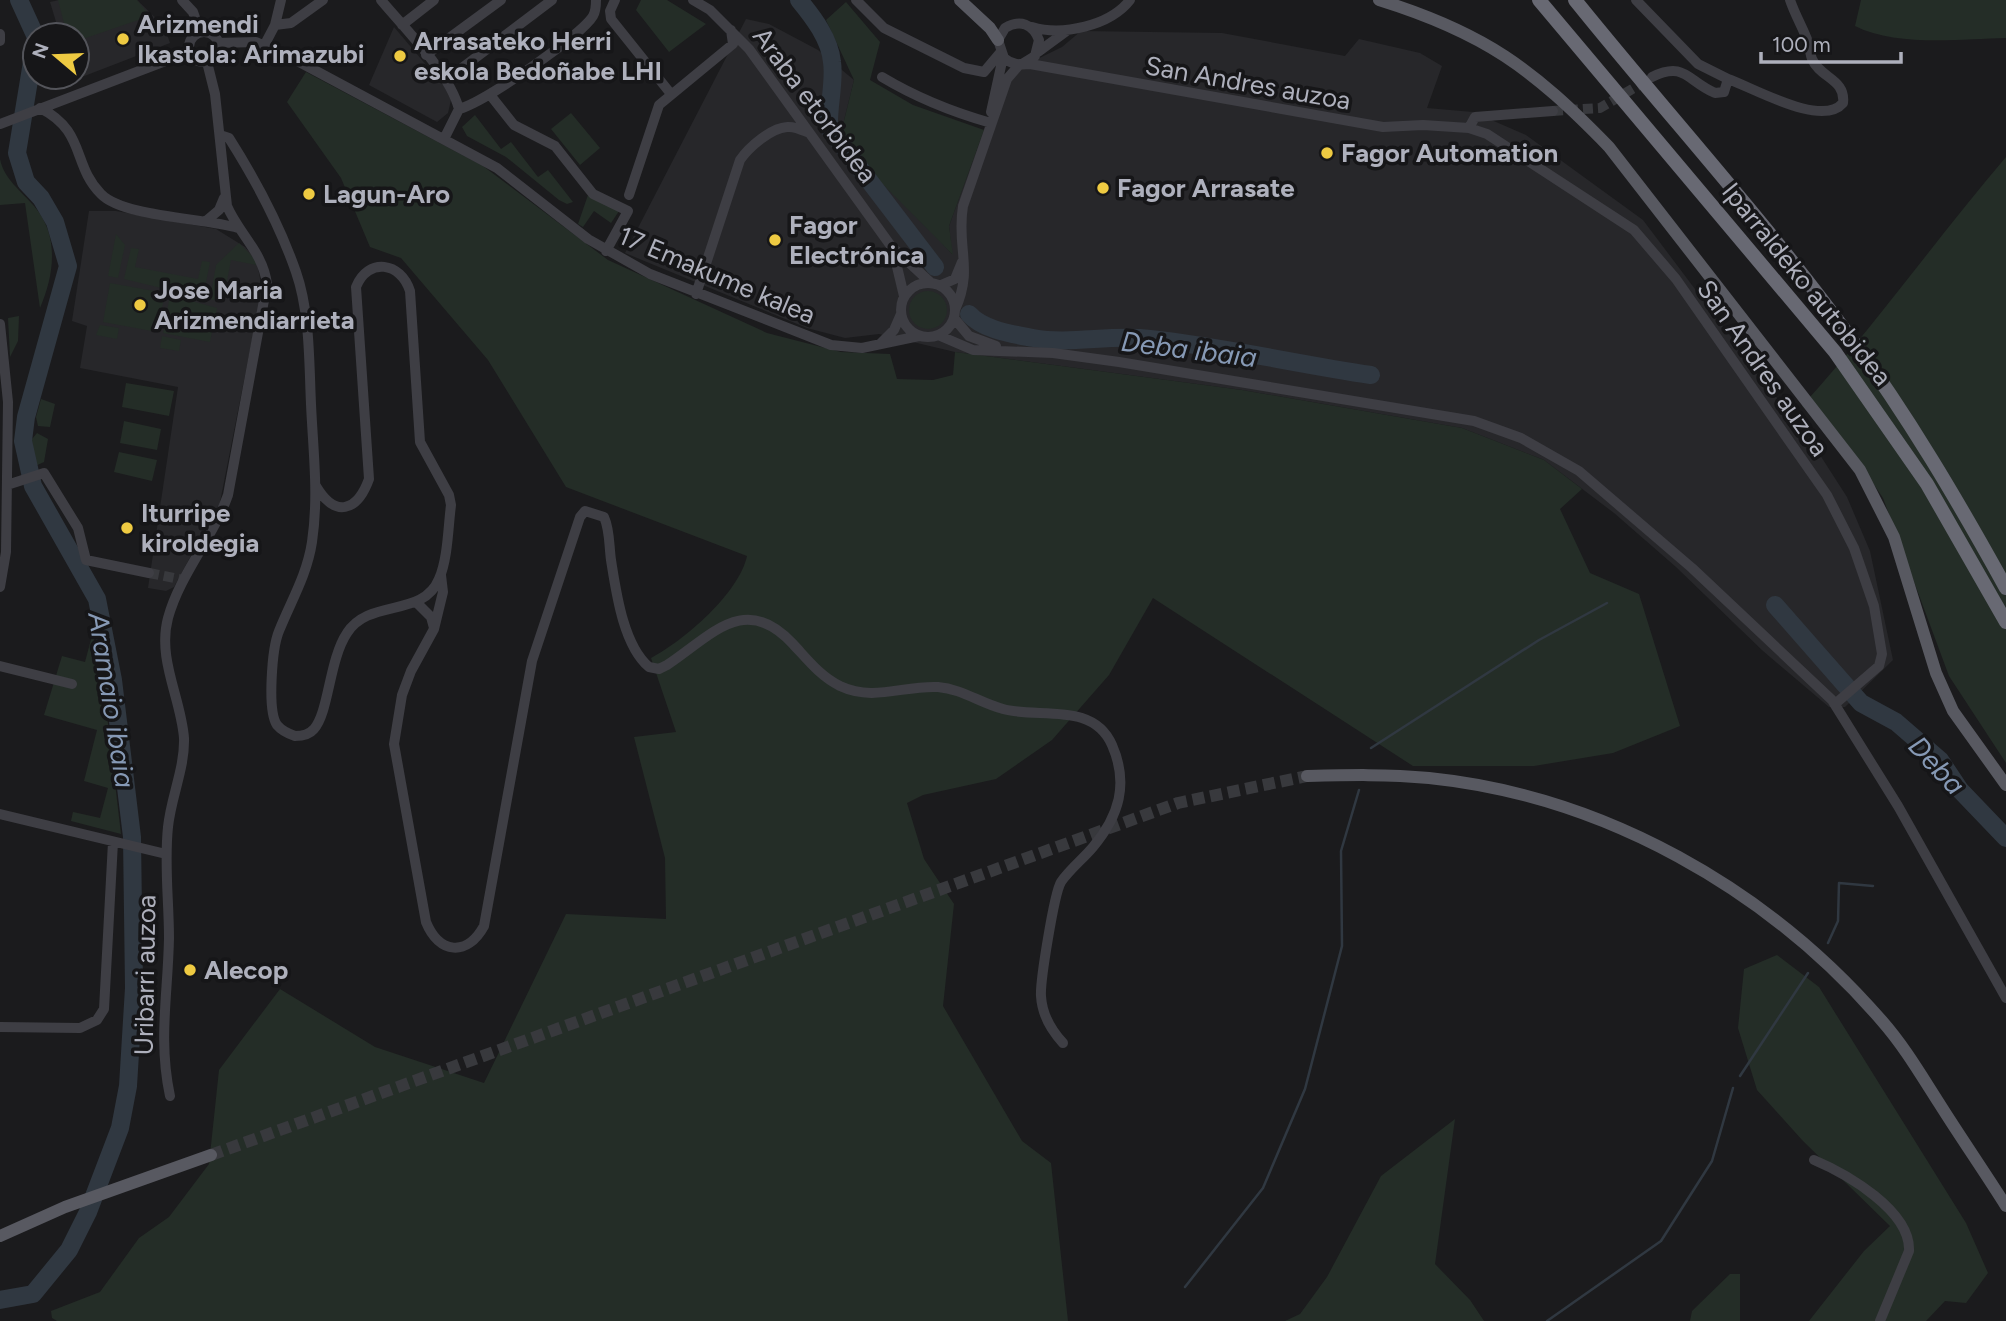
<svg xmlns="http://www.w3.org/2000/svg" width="2006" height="1321" viewBox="0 0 2006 1321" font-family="Figtree,sans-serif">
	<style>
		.built { fill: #27272a }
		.green { fill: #242d27 }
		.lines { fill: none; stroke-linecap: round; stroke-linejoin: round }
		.stream { stroke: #303841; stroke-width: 2.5 }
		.river { stroke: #303841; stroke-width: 18 }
		.minor-tunnel { stroke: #38393d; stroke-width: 10; stroke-dasharray: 10 5; stroke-linecap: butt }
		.major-tunnel { stroke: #38393d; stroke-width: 12; stroke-dasharray: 12 6; stroke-linecap: butt }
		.minor { stroke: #3e3e44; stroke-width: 10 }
		.major { stroke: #585961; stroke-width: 12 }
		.highway { stroke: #686973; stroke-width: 14 }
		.poi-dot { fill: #eeca42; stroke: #161618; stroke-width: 2.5 }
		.labels { text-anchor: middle; stroke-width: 7; stroke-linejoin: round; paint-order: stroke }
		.poi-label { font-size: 26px; font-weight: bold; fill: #aeb0bc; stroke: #161618; text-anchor: start }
		.street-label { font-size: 26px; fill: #aeb0bc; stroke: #161618 }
		.water-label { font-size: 28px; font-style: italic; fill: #8699b5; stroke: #161618 }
	</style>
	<rect width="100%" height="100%" fill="#1b1b1d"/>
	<path class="built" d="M 59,0 L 137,0 L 164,26 L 170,43 L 74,80 L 73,77 L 77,77 L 77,35 L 60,35 L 50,2 Z
		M 746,19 L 769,24 L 818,50 L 854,80 L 841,133 L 952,254 L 949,226 L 1003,76 L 1062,47 L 1081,31 L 1222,33 L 1345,56 L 1359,39 L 1420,53 L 1442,66 L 1427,108 L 1473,112 L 1526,135 L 1643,220 L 1820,455 L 1847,497 L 1870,551 L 1893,660 L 1845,707 L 1829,707 L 1763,651 L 1676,567 L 1614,513 L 1544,460 L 1462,428 L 1242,390 L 955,352 L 879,334 L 845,338 L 807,328 L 625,253 Z
		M 394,27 L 444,86 L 451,100 L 448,113 L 437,122 L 369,85 Z
		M 89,211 L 116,211 L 216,229 L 245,247 L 256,260 L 259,273 L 262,289 L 220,502 L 174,587 L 166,591 L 148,588 L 178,387 L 80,368 L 87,326 L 72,321 Z"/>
	<path class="green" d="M 58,0 L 137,0 L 150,16 L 77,41 L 77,35 L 67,35 Z
		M 641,0 L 667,0 L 706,24 L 669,52 L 636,10 Z
		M 1861,0 L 2006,0 L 2006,38 C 1960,39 1896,47 1855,26 Z
		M 846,2 L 880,42 L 870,80 L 913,105 L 984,130 L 949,226 L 953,255 L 856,157 L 841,133 L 854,80 L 826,20 Z
		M 306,72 L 483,166 L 608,260 L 767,333 L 841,352 L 890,354 L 897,379 L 933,380 L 953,375 L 955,352 L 1242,390 L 1462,428 L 1544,460 L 1582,489 L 1560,509 L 1590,573 L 1639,594 L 1680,726 L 1613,753 L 1534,766 L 1413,766 L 1153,598 L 1109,675 L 1052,740 L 996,779 L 923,795 L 907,803 L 924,859 L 954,904 L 943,1006 L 1022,1141 L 1051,1163 L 1068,1321 L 57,1321 L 52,1318 L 51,1311 L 100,1292 L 139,1238 L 169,1217 L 209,1164 L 219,1070 L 280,989 L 375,1047 L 484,1083 L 566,914 L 666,919 L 665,858 L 634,737 L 676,732 L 651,658 C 685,640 739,593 747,556 L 566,487 L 488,360 L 401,258 L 370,247 L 341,178 L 287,102 Z
		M 571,113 L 600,148 L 580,165 L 551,129 Z
		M 475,115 L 501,149 L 511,142 L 538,177 L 548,170 L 573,202 L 567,204 L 559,200 L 506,157 L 467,136 L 462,127 Z
		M 2006,157 L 2006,763 L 1949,676 L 1883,498 L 1851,450 L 1802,406 C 1875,326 1936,239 2006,157 Z
		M 0,159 C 4,179 21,191 34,206 C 60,236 54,275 40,308 L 25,203 L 0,205 Z
		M 588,195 L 619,211 L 611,223 L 594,211 L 583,227 L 578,224 Z
		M 116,234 L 125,245 L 118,278 L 108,276 Z
		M 239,243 L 256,260 L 256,265 L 231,260 L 223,302 L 210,299 L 216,265 Z
		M 131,248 L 139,249 L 135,267 L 198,279 L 202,261 L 210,262 L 203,298 L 124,279 Z
		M 110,283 L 165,293 L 157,332 L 103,322 Z
		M909 310a19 19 0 1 1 38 0a19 19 0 1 1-38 0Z
		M 170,295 L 217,308 L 210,342 L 163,333 Z
		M 19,316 L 18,341 L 10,357 L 8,318 Z
		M 100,325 L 119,328 L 117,339 L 96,335 Z
		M 162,336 L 181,340 L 179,351 L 160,348 Z
		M 126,383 L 174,391 L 169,416 L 122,407 Z
		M 41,399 L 55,404 L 50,427 L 38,426 L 36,417 Z
		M 124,421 L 161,429 L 157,450 L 120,443 Z
		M 37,433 L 48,439 L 44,462 L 33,467 L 32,439 Z
		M 119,452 L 157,460 L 152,481 L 114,472 Z
		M 93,632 L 107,715 L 121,834 L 71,821 L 73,812 L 100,818 L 108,788 L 84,781 L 97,730 L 44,715 L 62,656 L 85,662 Z
		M 1777,955 L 1819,987 L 1966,1223 L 1988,1273 L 1966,1303 L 1945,1301 L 1926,1321 L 1809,1321 L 1864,1251 L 1890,1226 L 1803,1141 L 1757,1090 L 1738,1028 L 1744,969 Z
		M 1455,1119 L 1435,1264 L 1470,1300 L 1484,1321 L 1285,1321 L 1300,1314 L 1327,1277 L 1381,1176 Z
		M 1730,1274 L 1740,1274 L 1740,1321 L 1690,1321 L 1692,1311 Z"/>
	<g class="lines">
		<path class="stream" d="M 1371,748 L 1539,640 L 1607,603
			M 1828,943 L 1838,921 L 1839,883 L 1873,886
			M 1740,1076 L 1808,973
			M 1185,1287 L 1263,1188 L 1305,1089 L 1342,946 L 1341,851 L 1359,790
			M 1547,1321 L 1661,1241 L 1712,1161 L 1733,1088"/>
		<path class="river" d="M 19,0 L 35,35
			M 799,0 C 813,17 830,39 832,62 C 835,82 828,106 829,128 L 935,267
			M 969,314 C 983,330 1012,334 1033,338 C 1070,345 1111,334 1150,339 C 1224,347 1297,364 1371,375
			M 1775,605 L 1861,703 L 1896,722 L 1940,760 L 1960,790 L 2006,838
			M 0,1300 L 33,1294 L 69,1250 L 88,1212 L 120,1128 L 128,1086 L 134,988 L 132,837 L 113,680 L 97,599 L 33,486 L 23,441 L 26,417 L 68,266 L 55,222 L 41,198 L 26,182 L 17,153 L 35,44"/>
		<path class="minor-tunnel" d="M 1553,111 L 1600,108 L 1646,81
			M 149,573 L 184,580"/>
		<path class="major-tunnel" d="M 211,1155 L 1178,803 L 1307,776"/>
		<path class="minor" d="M 182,0 L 193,12 L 200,32
			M 381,0 C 406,30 449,72 459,109 L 444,139
			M 615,0 L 610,11 L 611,19 L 671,94
			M 693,0 L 710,10 L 749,49 L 891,246 L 930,282
			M 856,0 L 884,28 L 964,68 L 984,72
			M 1636,0 L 1698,64 L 1728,79
			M 275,25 L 291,23 L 323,0
			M 402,25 L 434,0
			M 1032,27 C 1062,36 1110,26 1130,0
			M189 47a15 15 0 1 1 30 0a15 15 0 1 1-30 0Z
			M 0,34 L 0,41
			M 218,43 L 256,42 L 290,57 L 497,168 L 588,239 L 650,274 L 831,345 L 862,348 L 919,336
			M 265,44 L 275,25 L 281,0
			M 1038,52 L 1068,30
			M 426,55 L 501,0
			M 1022,64 L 1035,56 L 1039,40 C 1033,24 1020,19 1005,28 L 998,40 L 1004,58 C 1012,65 1020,65 1030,64 L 1383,127 L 1423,125 L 1469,128 L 1487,134 L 1634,230 L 1676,279 L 1827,495 L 1854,548 L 1874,606 L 1882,654 L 1879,666 L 1835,704
			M 984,72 L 1000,53
			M 882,77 C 917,98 952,112 991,123
			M 1652,77 C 1685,61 1687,81 1715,93 L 1724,92 L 1728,79 C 1754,88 1822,128 1843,103 C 1846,79 1820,78 1812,59 C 1810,54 1810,48 1808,42 C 1803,28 1795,15 1790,0
			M 446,80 L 552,0
			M 491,96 L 514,125 L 555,146 L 593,194 L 628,211 L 606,251
			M 40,108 C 86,131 72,165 101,194 C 123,217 205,218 238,228
			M 459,109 C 483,103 581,36 593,16 C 596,11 596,6 596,0
			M 991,112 L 1003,57
			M 0,124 L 189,52
			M 1469,128 L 1475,117 L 1553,111
			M 220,135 L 229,138 C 255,179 280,226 296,272 C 310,312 309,361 311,404 C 313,450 319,495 312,542 C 307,575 291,601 279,631 C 272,648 267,711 277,725 C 282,731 289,734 295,736 C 302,736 309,735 314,729 C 329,712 329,660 347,633 C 369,598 423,618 439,579 C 448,558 448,528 451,505 L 449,495 L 420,442 L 410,291 C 401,262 368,257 356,287 L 369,479 C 357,512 335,518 316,486
			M 629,195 L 659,105 L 733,44 L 731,30
			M 206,221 L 219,210 L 224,198
			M 893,250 L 904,296
			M901 310a27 27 0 1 1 54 0a27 27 0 1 1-54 0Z
			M 941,285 L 955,279 L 962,262
			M 696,294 L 740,160 C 749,147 771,128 787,127 C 795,126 802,130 809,133
			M 955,310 C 974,268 956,248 963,206 L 1007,79 L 1020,64
			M 954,318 L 969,336 L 996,346
			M 0,324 L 8,402 L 6,552 L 0,587
			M 938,335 L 973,350 L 1053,353 L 1119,362 L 1474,421 L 1521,438 L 1579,471 L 1692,568 L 1832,700 L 1898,806 L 2006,998
			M 880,344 L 894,330 L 901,314
			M 7,485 L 44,473 L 78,528 L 86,560 L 149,573
			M 441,575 L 443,592 L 434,629 L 411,671 L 402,695 L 394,744 L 426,922 C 439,954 467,957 484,926 L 532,661 L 580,517 L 585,511 L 604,517 C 610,530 609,546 611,560 C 616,591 623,645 649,667 L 659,669 L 667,665 C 712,635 745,592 793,644 C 808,660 820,676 840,686 C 874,702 904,685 938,687 C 962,689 980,703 1003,709 C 1038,719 1093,701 1112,745 C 1129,784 1119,816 1093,847 C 1083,859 1070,869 1061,882 C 1054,894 1040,982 1041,996 C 1042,1014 1052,1031 1063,1043
			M 417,603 L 431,617 L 434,628
			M 0,666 L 72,684
			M 0,814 L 166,854
			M 0,1027 L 80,1028 L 97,1020 L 104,1009 L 113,842
			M 170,1096 C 158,1040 168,994 169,938 C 169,901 164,864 168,827 C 171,797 185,768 184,738 C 181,698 157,659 168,618 C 180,574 213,538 228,495 L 267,284 C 263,252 239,234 227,206 L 215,94 L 207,62
			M 1814,1160 C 1847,1174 1911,1211 1909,1251 L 1880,1321"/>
		<path class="major" d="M 960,0 L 990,28 L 998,40
			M 1379,0 C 1485,33 1532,68 1609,147 L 1860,470 L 1894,537 L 1936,673 L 1953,711 L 2006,785
			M 1307,776 C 1348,775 1388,774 1429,778 C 1604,796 1768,889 1882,1021 C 1904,1046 1921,1075 1939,1103 C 1961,1138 1984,1171 2006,1206
			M 0,1236 L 65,1207 L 211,1155"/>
		<path class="highway" d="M 1539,0 L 1835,352 L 1927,484 L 2006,622
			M 1575,0 C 1666,113 1764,220 1849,336 C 1908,416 1958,501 2006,588"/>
	</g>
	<g class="poi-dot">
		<circle cx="123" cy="39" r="7"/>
		<circle cx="400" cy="56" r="7"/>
		<circle cx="1327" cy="153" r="7"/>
		<circle cx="1103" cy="188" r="7"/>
		<circle cx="309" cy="194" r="7"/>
		<circle cx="775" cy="240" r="7"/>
		<circle cx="140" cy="305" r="7"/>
		<circle cx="127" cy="528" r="7"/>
		<circle cx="190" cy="970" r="7"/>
	</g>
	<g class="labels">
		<g class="poi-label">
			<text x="137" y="33">Arizmendi<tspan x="137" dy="30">Ikastola: Arimazubi</tspan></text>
			<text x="414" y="50">Arrasateko Herri<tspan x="414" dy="30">eskola Bedoñabe LHI</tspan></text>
			<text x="1341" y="162">Fagor Automation</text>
			<text x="1117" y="197">Fagor Arrasate</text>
			<text x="323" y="203">Lagun-Aro</text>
			<text x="789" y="234">Fagor<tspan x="789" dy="30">Electrónica</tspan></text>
			<text x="154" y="299">Jose Maria<tspan x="154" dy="30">Arizmendiarrieta</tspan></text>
			<text x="141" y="522">Iturripe<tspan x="141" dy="30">kiroldegia</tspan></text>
			<text x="204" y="979">Alecop</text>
		</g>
		<g class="street-label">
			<text transform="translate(1248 83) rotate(10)" y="9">San Andres auzoa</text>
			<text transform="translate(815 105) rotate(53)" y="9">Araba etorbidea</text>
			<text transform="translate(717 275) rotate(23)" y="9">17 Emakume kalea</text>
			<text transform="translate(1807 284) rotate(51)" y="9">Iparraldeko autobidea</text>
			<text transform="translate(1763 368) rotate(55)" y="9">San Andres auzoa</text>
			<text transform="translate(145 975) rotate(-89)" y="9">Uribarri auzoa</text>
		</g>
		<g class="water-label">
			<text transform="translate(1189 349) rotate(7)" y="10">Deba ibaia</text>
			<text transform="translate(112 700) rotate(81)" y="10">Aramaio ibaia</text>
			<text transform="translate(1937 765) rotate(47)" y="10">Deba</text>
		</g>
	</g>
	<g transform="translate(56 56) rotate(289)"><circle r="33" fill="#161618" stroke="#53545a" stroke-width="2"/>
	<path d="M0-5L12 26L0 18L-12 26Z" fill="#eeca42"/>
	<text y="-10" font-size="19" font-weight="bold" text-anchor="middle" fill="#aeb0bc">N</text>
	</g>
	<path d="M1761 52v10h140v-10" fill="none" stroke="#aeb0bc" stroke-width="3.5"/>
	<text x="1772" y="52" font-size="21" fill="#aeb0bc" stroke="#161618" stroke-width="5" paint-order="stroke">100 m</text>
</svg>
